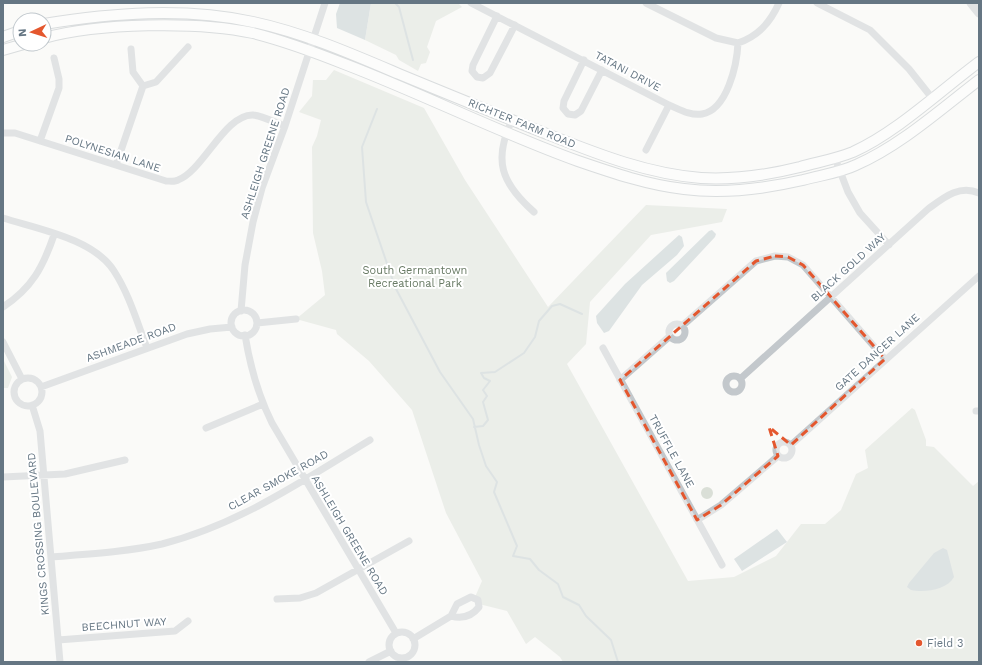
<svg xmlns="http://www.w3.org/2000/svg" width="982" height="665" viewBox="0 0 982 665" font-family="'Work Sans',sans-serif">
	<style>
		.green { fill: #dadfd7 }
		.water { fill: #bbc7cb }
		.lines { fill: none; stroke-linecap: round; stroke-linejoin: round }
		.stream { stroke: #bbc7cb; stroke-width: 2 }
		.secondary-casing { stroke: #b3babf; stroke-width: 12 }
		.minor { stroke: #c3c8cc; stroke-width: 7 }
		.tertiary { stroke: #c3c8cc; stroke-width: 9 }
		.secondary { stroke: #fff; stroke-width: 10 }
		.marked { fill: none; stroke: #e4572e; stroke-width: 3; stroke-dasharray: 8 5; stroke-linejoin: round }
		.poi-dot { fill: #e4572e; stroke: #fff; stroke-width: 1.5 }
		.labels { text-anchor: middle; stroke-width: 4; stroke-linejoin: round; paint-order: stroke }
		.street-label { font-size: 11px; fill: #657683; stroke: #fff }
		.park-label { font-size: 11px; fill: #687a64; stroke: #fff }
		.poi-label { font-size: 11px; fill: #657683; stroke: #fff; text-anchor: start }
	</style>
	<rect width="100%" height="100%" fill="#fafaf8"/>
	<path class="green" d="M 371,3 L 458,3 L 462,7 L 436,21 L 427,47 L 430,52 L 426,63 L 421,64 L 418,71 L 399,60 L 396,55 L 365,40 Z
		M 334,70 L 424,108 L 465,180 L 548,307 L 646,205 L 727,209 L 722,222 L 651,235 L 590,302 L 586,344 L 567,364 L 688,581 L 734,577 L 776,556 L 801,524 L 825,524 L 841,510 L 856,474 L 868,468 L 865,450 L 912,408 L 915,410 L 926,440 L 926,446 L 934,447 L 973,486 L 979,481 L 979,662 L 563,662 L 560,657 L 535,637 L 526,644 L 507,611 L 479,604 L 475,597 L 482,581 L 446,513 L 412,410 L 369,361 L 337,334 L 336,330 L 296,319 L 325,295 L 322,271 L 313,233 L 312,147 L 317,136 L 321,120 L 299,112 L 312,96 L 313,80 L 326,80 Z
		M 3,359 L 12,377 L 8,388 L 3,388 Z
		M701 493a6 6 0 1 1 12 0a6 6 0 1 1-12 0Z"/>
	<path class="water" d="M 340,3 L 371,3 L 365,40 L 337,28 L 336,14 Z
		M 712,230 L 716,234 L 715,237 L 674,281 L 670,283 L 667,281 L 666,273 L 709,231 Z
		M 679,235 L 682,237 L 684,246 L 677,255 L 642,285 L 609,331 L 604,333 L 597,323 L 596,316 L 625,284 Z
		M 777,529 L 787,542 L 742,571 L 734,559 Z
		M 943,548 L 947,550 L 954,577 C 947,590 924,593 911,590 L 907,587 L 909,583 L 934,553 Z"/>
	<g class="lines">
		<path class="stream" d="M 395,3 L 399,7 L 413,60
			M 377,109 L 362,147 L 366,202 L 395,287 L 440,372 L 473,419 L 479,445 L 486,466 L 497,482 L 494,492 L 517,546 L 513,556 L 530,559 L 539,570 L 558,584 L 563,597 L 579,605 L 586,616 L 611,640 L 618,662
			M 474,427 L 483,426 L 488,420 L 483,402 L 487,396 L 483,390 L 490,381 L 484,378 L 481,373 L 495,372 L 524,353 L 535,337 L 539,321 L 552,306 L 560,304 L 582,314"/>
		<g class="secondary-casing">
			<path id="secondary" d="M 44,24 C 112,13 184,7 253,22 C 304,33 352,54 399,74 C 450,95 501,116 552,136 C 600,155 649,174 701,178 C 734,180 768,175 800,167 C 818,162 836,159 853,152 C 897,132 940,91 979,62
				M 3,37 L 20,31
				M 44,38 C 98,23 197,21 253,33 C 285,41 317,53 347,65 C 425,95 500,133 578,161 C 613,173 648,185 684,189 C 724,194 764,189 803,180 C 821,175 839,173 856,165 C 900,146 941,109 979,80
				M 3,50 L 24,44"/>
		</g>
		<path class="minor" d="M 471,3 L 669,105 C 679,109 690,116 702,114 C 727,110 737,65 738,43
			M 646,3 L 716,38 L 738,43 C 758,36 770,23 779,3
			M 817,3 L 870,30 L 909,69 L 932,98
			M 497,16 L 473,65 L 472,71 L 477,77 L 483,78 L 490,73 L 515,25
			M 131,49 L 133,72 L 143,86
			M 584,60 L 564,101 L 563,108 L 568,114 L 575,115 L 581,111 L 602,70
			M 512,120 C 493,160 501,183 534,212
			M 3,133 L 15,133 L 166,181 C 170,181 175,182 178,180 C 203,171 225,114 253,115 C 263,116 276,123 285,126
			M 40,141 L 59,88 L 59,79 L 54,58
			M 646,150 L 669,105
			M 835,158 L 848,192 L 860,213 L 889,245
			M 116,165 L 143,86 L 156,82 L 188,47
			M 3,218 C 38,229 94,239 114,271 C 129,294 137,322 147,348
			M 3,307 C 32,288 43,267 54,235
			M231 323a13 13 0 1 1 26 0a13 13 0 1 1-26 0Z
			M 241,311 L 245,265 L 253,222 L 262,188 L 285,126 L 325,3
			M 257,323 L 296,319
			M669 332a8 8 0 1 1 16 0a8 8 0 1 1-16 0Z
			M 682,326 L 756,261 L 775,256 L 788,257 L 803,265 L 885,359
			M 245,335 C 250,366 258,395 272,423 L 396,633
			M 3,342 L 22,379
			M 603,348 L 722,565
			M726 384a8 8 0 1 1 16 0a8 8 0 1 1-16 0Z
			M14 392a14 14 0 1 1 28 0a14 14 0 1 1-28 0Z
			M 740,379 L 928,209 C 943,198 959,184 979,193
			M 620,380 L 670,336
			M 41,387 L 187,334 L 210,329 L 232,327
			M 32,405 L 40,431 L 60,662
			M 976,411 L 979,411
			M 206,428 L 263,404
			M776 450a8 8 0 1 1 16 0a8 8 0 1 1-16 0Z
			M 791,445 L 979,276
			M 3,477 L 65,474 L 125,460
			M 697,520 L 721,505 L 778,456
			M 51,557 C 88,554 126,552 162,544 C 238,525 304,480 370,440
			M 277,599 L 300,598 L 316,593 L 409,541
			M389 645a13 13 0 1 1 26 0a13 13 0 1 1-26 0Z
			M 413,639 L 451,616 C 462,619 472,616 479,607 L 478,600 L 471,597 L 457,604 L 451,616
			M 58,640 L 175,631 L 188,621
			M 369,662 L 391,651"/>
		<path class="tertiary" d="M 971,3 L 979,13"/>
		<use href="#secondary" class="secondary"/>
	</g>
	<path d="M0 0H982V665H0ZM 775,256 L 788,257 L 803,265 L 885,359 L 791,445 L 769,427 L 778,456 L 721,505 L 697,520 L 620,380 L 756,261 Z" fill="#fafaf8" fill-opacity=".55" fill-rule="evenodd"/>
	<path class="marked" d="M 775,256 L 788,257 L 803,265 L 885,359 L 791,445 L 769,427 L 778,456 L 721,505 L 697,520 L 620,380 L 756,261 Z"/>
	<circle class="poi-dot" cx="919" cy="643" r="4"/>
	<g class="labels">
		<g class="street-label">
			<text transform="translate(628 71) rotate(28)" y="4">TATANI DRIVE</text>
			<text transform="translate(522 123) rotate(22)" y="4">RICHTER FARM ROAD</text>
			<text transform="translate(113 153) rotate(18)" y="4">POLYNESIAN LANE</text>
			<text transform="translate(265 153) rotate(-72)" y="4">ASHLEIGH GREENE ROAD</text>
			<text transform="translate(848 267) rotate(-42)" y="4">BLACK GOLD WAY</text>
			<text transform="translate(131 342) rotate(-20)" y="4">ASHMEADE ROAD</text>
			<text transform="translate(877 352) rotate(-42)" y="4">GATE DANCER LANE</text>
			<text transform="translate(672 451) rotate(61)" y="4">TRUFFLE LANE</text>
			<text transform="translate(278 480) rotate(-29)" y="4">CLEAR SMOKE ROAD</text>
			<text transform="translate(38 534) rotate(-95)" y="4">KINGS CROSSING BOULEVARD</text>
			<text transform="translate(350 535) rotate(59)" y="4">ASHLEIGH GREENE ROAD</text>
			<text transform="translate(124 624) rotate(-4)" y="4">BEECHNUT WAY</text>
		</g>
		<g class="park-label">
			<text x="415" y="274">South Germantown<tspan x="415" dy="13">Recreational Park</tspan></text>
		</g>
		<g class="poi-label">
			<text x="927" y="647">Field 3</text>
		</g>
	</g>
	<rect width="982" height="665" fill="none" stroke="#657683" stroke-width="8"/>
	<g transform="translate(32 32) rotate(266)"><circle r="19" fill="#ffffff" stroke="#c1c8cd"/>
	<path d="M0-3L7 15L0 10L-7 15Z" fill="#e4572e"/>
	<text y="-6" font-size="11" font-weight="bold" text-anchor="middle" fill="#657683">N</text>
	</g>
</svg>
